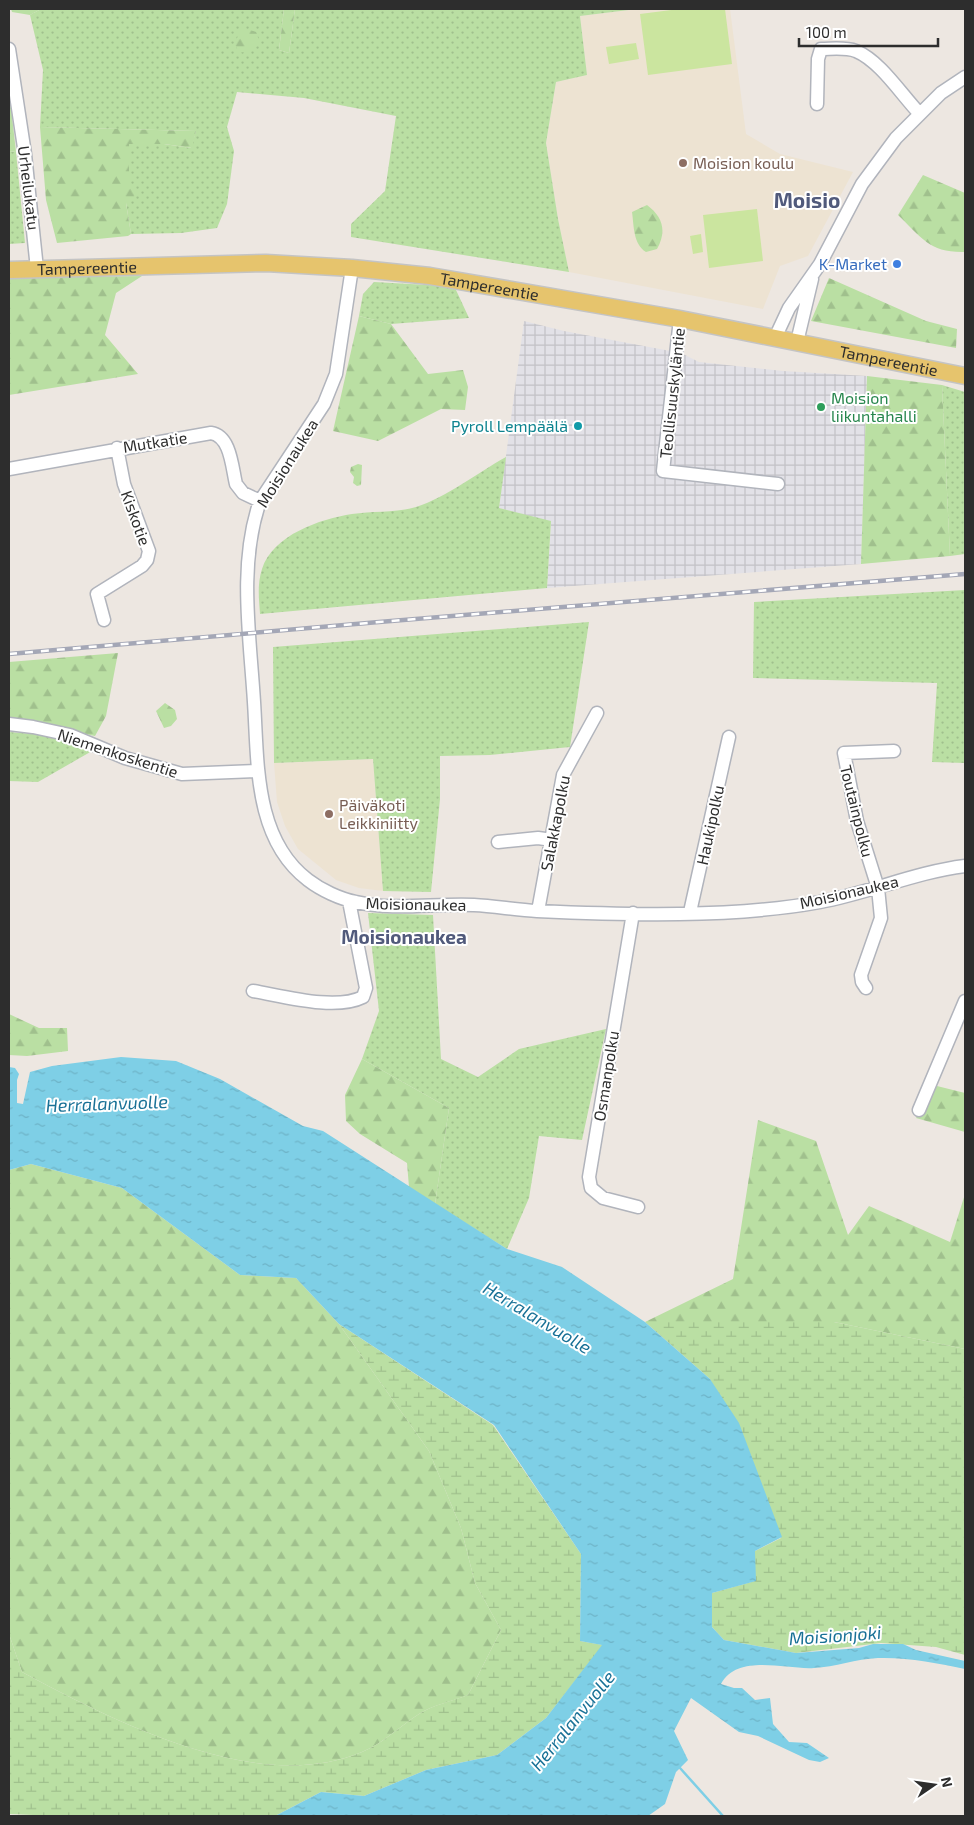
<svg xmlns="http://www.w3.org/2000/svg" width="974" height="1825" viewBox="0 0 974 1825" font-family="'Exo 2',sans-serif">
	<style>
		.industrial { fill: url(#industrial-grid) }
		.education { fill: #ede3d2 }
		.grass { fill: url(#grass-dots) }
		.forest { fill: url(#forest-firs) }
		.wetland { fill: url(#wetland-marsh) }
		.pitch { fill: #cbe59f }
		.water { fill: url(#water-ripples) }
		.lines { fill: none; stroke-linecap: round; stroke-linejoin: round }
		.stream { stroke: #7ecfe6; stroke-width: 2.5 }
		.minor-casing { stroke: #b1b4bc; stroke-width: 15 }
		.major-casing { stroke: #c4c4c4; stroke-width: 19 }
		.minor { stroke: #fff; stroke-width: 12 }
		.major { stroke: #e6c46d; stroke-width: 16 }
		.rail-casing { stroke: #a4a7b6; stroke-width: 4.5 }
		.rail { stroke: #fff; stroke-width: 2.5; stroke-dasharray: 8; stroke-linecap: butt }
		.education-dot { fill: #8d6e63; stroke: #fff; stroke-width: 2 }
		.shop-dot { fill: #3f7fe0; stroke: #fff; stroke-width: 2 }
		.leisure-dot { fill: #2e9e5b; stroke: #fff; stroke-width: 2 }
		.culture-dot { fill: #0f9aa8; stroke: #fff; stroke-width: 2 }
		.labels { text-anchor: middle; stroke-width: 4; stroke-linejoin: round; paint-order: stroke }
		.education-label { font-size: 16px; fill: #785e54; stroke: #fff; text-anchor: start }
		.street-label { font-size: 16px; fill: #2d2d2d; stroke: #fff }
		.shop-label { font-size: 16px; fill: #366cbe; stroke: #fff; text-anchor: end }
		.leisure-label { font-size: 16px; fill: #27864d; stroke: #fff; text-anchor: start }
		.culture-label { font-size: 16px; fill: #0d838f; stroke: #fff; text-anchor: end }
		.water-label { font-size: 18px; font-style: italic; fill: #197196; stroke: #fff }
		.quarter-label { font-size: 19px; font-weight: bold; fill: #515a7b; stroke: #fff }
		.district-label { font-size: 21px; font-weight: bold; fill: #515a7b; stroke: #fff }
	</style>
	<defs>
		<pattern id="industrial-grid" width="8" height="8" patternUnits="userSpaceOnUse" patternTransform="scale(1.25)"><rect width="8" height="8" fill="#e2e1e7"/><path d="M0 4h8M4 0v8" fill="none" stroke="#c2c1c6"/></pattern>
		<pattern id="grass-dots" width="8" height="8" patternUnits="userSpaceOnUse" patternTransform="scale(1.25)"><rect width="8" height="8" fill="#badfa3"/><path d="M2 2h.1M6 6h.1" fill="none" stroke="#a0c08d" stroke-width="1.8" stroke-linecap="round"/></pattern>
		<pattern id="forest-firs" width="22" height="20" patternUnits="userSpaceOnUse" patternTransform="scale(1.25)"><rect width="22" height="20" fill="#badfa3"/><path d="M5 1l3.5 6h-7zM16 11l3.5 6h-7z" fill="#a0c08d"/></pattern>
		<pattern id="wetland-marsh" width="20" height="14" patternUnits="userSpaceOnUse" patternTransform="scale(1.25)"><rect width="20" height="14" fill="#badfa3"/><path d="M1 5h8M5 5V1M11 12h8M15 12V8" fill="none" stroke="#a0c08d"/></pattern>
		<pattern id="water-ripples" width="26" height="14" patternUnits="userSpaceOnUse" patternTransform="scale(1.25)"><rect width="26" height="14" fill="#7ecfe6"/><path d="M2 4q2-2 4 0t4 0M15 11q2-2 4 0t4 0" fill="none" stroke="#6db2c6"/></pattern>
	</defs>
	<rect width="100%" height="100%" fill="#ede7e1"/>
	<path class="industrial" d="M 524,321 L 564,331 L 681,353 L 699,362 L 783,371 L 867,376 L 861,564 L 547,588 L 551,522 L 499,508 Z"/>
	<path class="education" d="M 637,9 L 730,9 L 746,134 L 780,154 L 853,172 L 808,256 L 780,266 L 763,309 L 569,272 L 558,219 L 546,143 L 556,82 L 587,75 L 580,16 Z
		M 373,759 L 383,891 L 359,888 L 336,880 L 298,849 L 285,826 L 277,802 L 274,763 Z"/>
	<path class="grass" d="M 41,9 L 284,9 L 279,50 L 289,53 L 295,9 L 637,9 L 580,16 L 587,75 L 556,82 L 546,143 L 558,219 L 569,272 L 351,237 L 351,224 L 385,191 L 396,116 L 304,98 L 237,92 L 227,127 L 234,151 L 227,204 L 217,228 L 181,233 L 131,234 L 126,203 L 129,182 L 129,144 L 164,144 L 191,148 L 196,131 L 40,127 L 43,70 L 30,15 Z
		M 9,151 L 16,152 L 25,243 L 9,244 Z
		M 374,282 L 446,286 L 456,290 L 469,318 L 391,324 L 359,316 L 363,294 Z
		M 942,385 L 965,392 L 965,554 L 950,556 Z
		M 506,457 L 499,508 L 551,521 L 547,588 L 260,614 C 259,599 257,584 262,569 C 273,535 320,519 352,514 C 372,511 396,513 416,507 C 447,497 477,473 506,457 Z
		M 965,590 L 965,763 L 932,762 L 937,683 L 753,678 L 754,602 Z
		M 589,622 L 570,747 L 490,755 L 440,756 L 440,799 L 431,892 L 383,891 L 373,759 L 274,763 L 273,647 Z
		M 9,732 L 46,735 L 92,751 L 38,782 L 9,781 Z
		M 368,913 L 433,915 L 441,1059 L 478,1077 L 519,1049 L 606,1029 L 582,1140 L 539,1136 L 529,1198 L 507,1249 L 435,1204 L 449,1108 L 362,1059 L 379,1011 Z"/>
	<path class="forest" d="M 11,9 L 41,9 L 30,15 L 12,12 Z
		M 284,9 L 295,9 L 289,53 L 279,50 Z
		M 247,29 L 256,32 C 263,46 253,54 239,52 L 235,45 L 239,32 Z
		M 9,90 L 16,152 L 9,151 Z
		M 40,127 L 196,131 L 192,148 L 164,144 L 129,144 L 129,182 L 135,191 L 134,199 L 126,203 L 131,234 L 128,236 L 57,243 L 46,200 Z
		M 923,175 L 965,193 L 965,252 C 930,253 922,238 898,215 Z
		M 647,205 C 663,217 667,231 657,249 L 646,252 C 633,244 634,226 632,212 Z
		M 142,276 L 116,293 L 105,335 L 138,374 L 9,395 L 9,278 Z
		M 829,278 L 926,321 L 957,329 L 956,348 L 811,321 Z
		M 359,316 L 391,324 L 428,374 L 463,370 L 468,387 L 465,410 L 441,409 L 378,441 L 333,431 Z
		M 867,376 L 942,385 L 950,556 L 861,564 Z
		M 358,464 L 362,465 L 361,485 L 357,486 L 353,483 L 354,477 L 350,472 L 351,467 Z
		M 118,653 L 106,716 L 95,736 L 9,719 L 9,662 Z
		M 165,703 L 175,710 L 177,719 L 171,726 L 164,728 L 156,711 Z
		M 9,1007 L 9,1014 L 39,1028 L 67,1028 L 68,1051 L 27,1056 L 9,1055 Z
		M 362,1059 L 449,1108 L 435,1204 L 409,1187 L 407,1163 L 360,1134 L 346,1121 L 345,1095 Z
		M 937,1086 L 965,1093 L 965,1132 L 916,1118 Z
		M 758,1120 L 816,1141 L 848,1235 L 869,1206 L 950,1242 L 965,1194 L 965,1349 L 834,1322 L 645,1322 L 733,1279 Z
		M 31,1164 L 122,1188 L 240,1275 L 296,1278 L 339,1324 L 429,1451 L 461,1528 L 475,1583 L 501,1630 L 468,1695 C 453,1701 433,1705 419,1714 C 400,1726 382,1744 362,1752 C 257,1796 114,1721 22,1672 L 9,1634 L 9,1170 Z"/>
	<path class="wetland" d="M 645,1322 L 834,1322 L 965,1349 L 965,1655 L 936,1647 L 881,1643 L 796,1653 L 724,1640 L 712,1627 L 712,1593 L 755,1581 L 755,1551 L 781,1538 L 710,1379 Z
		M 339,1324 L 493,1425 L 581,1554 L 580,1641 L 603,1645 L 546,1718 L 497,1755 L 426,1770 L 364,1796 L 321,1792 L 275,1816 L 57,1816 L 9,1814 L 9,1634 L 22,1672 C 114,1721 257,1796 362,1752 C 382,1744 400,1726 419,1714 C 433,1705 452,1701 468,1695 L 501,1630 L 475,1583 L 461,1528 L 429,1451 Z"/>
	<path class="pitch" d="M 679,9 L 725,9 L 732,64 L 648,75 L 640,14 Z
		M 636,43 L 639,59 L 609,64 L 606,47 Z
		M 757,209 L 763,261 L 709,268 L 703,215 Z
		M 701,234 L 703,252 L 693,254 L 690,236 Z"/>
	<path class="water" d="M 121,1057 L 176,1061 L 220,1079 L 303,1126 L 323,1131 L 507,1249 L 562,1267 L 645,1322 L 710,1379 L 739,1423 L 782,1537 L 755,1551 L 756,1581 L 712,1593 L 712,1627 L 724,1640 L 796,1653 L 859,1648 L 873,1644 L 903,1644 L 916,1650 L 965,1661 L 965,1669 C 938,1663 906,1657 878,1658 C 856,1659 835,1667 814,1668 C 786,1670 738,1653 721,1684 L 734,1688 L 742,1688 L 755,1700 L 770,1698 L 773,1724 L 789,1742 L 807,1743 L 829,1758 L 820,1762 L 809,1760 L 758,1736 L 739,1732 L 691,1698 L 674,1731 L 688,1760 L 676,1772 L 665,1804 L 648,1816 L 275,1816 L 321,1792 L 364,1796 L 426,1770 L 497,1755 L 546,1718 L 602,1645 L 580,1641 L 581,1554 L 494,1425 L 339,1324 L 296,1278 L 240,1275 L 122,1188 L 31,1164 L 9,1170 L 9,1067 L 15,1068 L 19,1074 L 17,1080 L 17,1103 L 23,1104 L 30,1072 L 52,1066 Z"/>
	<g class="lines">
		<path class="stream" d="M 680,1768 L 723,1816"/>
		<g class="minor-casing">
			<path id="minor" d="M 9,49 L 25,154 L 37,269
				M 817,104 L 818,59 L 821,49 C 832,49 845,47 856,51 C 880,61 901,94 919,113
				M 352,268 L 336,374 L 324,404 L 260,501 C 238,565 250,636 254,702 C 258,763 254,839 308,880 C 321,890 340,899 356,902 C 394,911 435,903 474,905 C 495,906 516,910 537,911 C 625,915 734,918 820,902 C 869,893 916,872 965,866
				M 680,319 L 663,471 L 778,484
				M 775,338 L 789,308 L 820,264 L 862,184 L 896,138 L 941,93 L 965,77
				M 797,342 L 812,279
				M 9,469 L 211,433 C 231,436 232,468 236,484 L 243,493 L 260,501
				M 104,620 L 97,594 L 142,566 L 147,560 L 149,551 L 124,484 L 117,448
				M 9,724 L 33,727 L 70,735 L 125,758 L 182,774 L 258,771
				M 498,842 L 538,838 L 552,840
				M 538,911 L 563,775 L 597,713
				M 690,912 L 729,737
				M 633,913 L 589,1177 L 591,1188 L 603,1198 L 638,1207
				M 866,988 L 862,982 L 861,975 L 881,918 L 878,888 L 857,821 L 844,753 L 894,751
				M 253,991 C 283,996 335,1011 363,997 L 366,988 L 349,901
				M 919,1110 L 965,1001"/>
		</g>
		<g class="major-casing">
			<g id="major">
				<path id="s1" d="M 9,270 L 266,263 L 352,268 L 430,276 L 680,319 L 965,376"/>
			</g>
		</g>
		<use href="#minor" class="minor"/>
		<use href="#major" class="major"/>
		<g class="rail-casing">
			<path id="rail" d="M 9,654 L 379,622 L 965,574"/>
		</g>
		<use href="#rail" class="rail"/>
	</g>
	<g class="education-dot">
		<circle cx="683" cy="163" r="5"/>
		<circle cx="329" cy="814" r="5"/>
	</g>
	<circle class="shop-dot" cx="897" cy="264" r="5"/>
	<circle class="leisure-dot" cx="821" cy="407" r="5"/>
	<circle class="culture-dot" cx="578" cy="426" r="5"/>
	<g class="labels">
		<g class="education-label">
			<text x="693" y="169">Moision koulu</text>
			<text x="339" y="811">Päiväkoti<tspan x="339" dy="18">Leikkiniitty</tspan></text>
		</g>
		<g class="street-label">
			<text transform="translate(29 188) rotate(83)" y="6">Urheilukatu</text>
			<text dy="6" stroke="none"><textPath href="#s1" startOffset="78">Tampereentie</textPath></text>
			<text dy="6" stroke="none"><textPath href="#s1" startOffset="482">Tampereentie</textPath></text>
			<text dy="6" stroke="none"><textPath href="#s1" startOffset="888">Tampereentie</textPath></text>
			<text transform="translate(672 393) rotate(-84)" y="6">Teollisuuskyläntie</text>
			<text transform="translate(155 442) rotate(-9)" y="6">Mutkatie</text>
			<text transform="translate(287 463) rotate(-58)" y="6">Moisionaukea</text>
			<text transform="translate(136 518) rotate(70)" y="6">Kiskotie</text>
			<text transform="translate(118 753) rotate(18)" y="6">Niemenkoskentie</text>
			<text transform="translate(857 811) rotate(76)" y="6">Toutainpolku</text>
			<text transform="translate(555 823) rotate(-79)" y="6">Salakkapolku</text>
			<text transform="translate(710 825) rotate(-78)" y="6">Haukipolku</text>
			<text transform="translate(849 892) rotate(-13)" y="6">Moisionaukea</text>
			<text transform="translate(416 904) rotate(1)" y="6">Moisionaukea</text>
			<text transform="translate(606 1076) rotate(-81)" y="6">Osmanpolku</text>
		</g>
		<g class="shop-label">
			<text x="887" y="270">K-Market</text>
		</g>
		<g class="leisure-label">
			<text x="831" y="404">Moision<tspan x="831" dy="18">liikuntahalli</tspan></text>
		</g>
		<g class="culture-label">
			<text x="568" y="432">Pyroll Lempäälä</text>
		</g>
		<g class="water-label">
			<text transform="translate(107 1104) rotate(-2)" y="6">Herralanvuolle</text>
			<text transform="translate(537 1318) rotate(31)" y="6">Herralanvuolle</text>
			<text transform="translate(835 1636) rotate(-4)" y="6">Moisionjoki</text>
			<text transform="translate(573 1721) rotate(-51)" y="6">Herralanvuolle</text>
		</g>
		<g class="quarter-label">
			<text x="404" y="944">Moisionaukea</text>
		</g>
		<g class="district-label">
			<text x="807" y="208">Moisio</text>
		</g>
	</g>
	<rect width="974" height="1825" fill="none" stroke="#2d2d2d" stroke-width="20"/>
	<g transform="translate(934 1785) rotate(77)" stroke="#ffffff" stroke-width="4" paint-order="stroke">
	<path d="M0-4L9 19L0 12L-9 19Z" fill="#2d2d2d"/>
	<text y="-8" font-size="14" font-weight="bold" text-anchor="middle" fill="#2d2d2d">N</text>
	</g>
	<path d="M799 38v8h139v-8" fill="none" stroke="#2d2d2d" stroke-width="2.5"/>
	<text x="806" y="38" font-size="15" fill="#2d2d2d" stroke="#ffffff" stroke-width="4" paint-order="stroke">100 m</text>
</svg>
